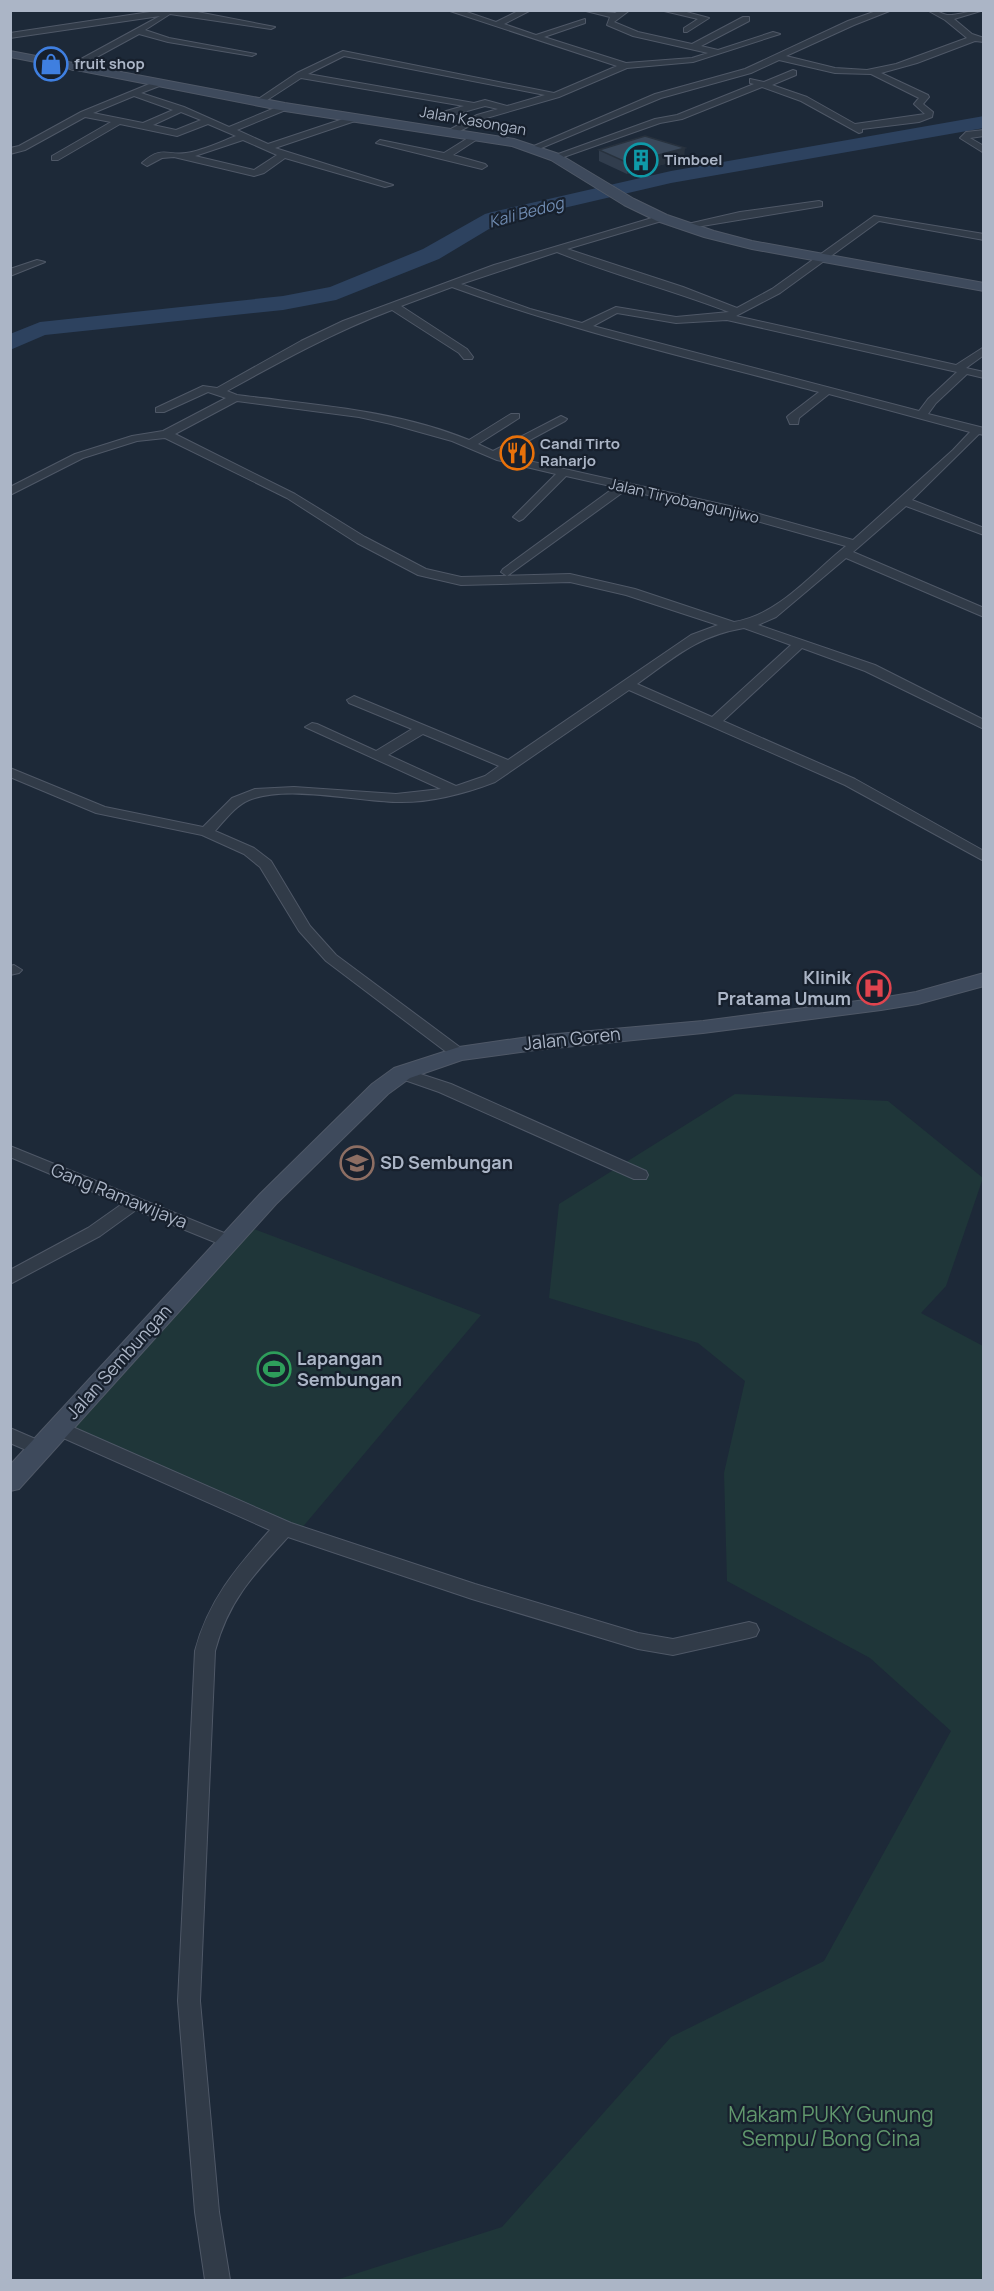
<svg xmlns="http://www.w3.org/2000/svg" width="994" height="2291" viewBox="0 0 994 2291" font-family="Manrope,sans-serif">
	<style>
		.green { fill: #1f3639 }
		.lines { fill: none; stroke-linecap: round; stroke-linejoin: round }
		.river { fill: #2d425f; fill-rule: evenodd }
		.street-casing { stroke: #4f5867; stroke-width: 2 }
		.secondary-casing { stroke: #4f5867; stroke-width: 2 }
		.street { fill: #313b48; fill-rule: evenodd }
		.secondary { fill: #3e4a5c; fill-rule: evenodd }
		.wall { fill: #313d4d }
		.shaded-wall { fill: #28323e }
		.building { fill: #394759; stroke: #28323e; stroke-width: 1.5 }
		.labels { text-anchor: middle; stroke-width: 4.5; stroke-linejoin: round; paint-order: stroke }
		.far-poi-label { font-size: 15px; font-weight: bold; fill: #abb5c6; stroke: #17202d; text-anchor: start }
		.far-street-label { font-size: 15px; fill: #abb5c6; stroke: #17202d }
		.far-water-label { font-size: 16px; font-style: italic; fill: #708cb2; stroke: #17202d }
		.poi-label { font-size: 18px; font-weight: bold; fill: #abb5c6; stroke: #17202d; text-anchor: start }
		.street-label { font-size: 18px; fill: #abb5c6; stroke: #17202d }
		.near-park-label { font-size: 21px; fill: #61986d; stroke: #17202d }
	</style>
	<rect width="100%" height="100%" fill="#1d2938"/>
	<path class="green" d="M 735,1094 L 888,1101 L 983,1178 L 946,1286 L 921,1313 L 983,1346 L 983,2280 L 336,2280 L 502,2227 L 671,2037 L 824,1961 L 951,1731 L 870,1658 L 727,1581 L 724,1473 L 745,1381 L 698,1343 L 549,1298 L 559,1204 Z
		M 241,1224 L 481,1315 L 301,1529 L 64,1423 Z"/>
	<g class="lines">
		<path class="river" d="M 984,116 L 984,128 L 671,183 L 499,223 L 439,259 L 336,300 L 283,310 L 45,335 L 10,350 L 10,334 L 40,322 L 283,296 L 330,287 L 423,249 L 485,214 L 492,212 L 671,171 Z"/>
		<g class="street-casing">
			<path id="street" d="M 163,10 L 187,10 L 275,27 L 271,29 L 170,14 L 145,30 L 169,38 L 256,54 L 252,56 L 168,42 L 139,34 L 73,70 L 70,69 L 70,65 L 160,16 L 10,38 L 10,33 Z
				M 447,10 L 461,10 L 496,22 L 520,10 L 531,10 L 504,24 L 536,35 L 585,19 L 585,23 L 544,37 L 626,63 L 692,58 L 708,53 L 633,36 L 607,25 L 610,17 L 582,10 L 615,13 L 620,10 L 630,10 L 614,22 L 638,32 L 692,44 L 743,17 L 749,17 L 749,21 L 701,46 L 718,50 L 773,32 L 780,34 L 693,62 L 627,68 L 559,97 L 483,119 L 452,135 L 448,132 L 449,130 L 477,115 L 498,109 L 485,106 L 442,118 L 439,117 L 439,113 L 464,106 L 301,78 L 261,104 L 254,102 L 297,73 L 343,51 L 554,93 L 617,66 ZM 344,56 L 545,95 L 507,106 L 485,100 L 474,103 L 308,74 Z
				M 660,10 L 679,10 L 709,18 L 687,32 L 684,32 L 684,28 L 698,19 Z
				M 879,10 L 892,10 L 854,25 L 786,56 L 835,68 L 867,70 L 896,64 L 967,38 L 945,20 L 927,10 C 936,10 940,13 947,15 C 955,16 973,10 984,10 L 954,19 L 972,34 L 984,38 L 984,42 L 975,41 L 917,63 L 881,73 L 928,95 L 929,97 L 923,104 L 933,112 L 932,117 L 919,122 L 862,129 L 862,132 L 859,133 L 801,101 L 762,87 L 682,119 L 660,123 L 558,159 L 550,157 L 655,119 L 677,115 L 754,84 L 750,83 L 750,79 L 764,82 L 793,70 L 796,71 L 796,75 L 772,85 L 807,97 L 855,124 L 925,114 L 914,104 L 919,98 L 871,74 L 835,73 L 779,60 L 751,73 L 661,98 L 534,151 L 527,149 L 655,94 L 745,69 L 848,21 Z
				M 159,80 L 162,81 L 162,85 L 141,93 L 184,107 L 229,127 L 282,105 L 288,105 L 288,109 L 237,130 L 268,144 L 349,117 L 355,117 L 355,121 L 275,148 L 393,185 L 385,187 L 285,158 L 264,173 L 254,176 L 174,157 L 162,158 L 147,166 L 142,163 C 162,145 167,156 186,153 C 202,151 220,142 236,136 L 208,124 L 177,136 L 120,124 L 58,160 L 52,160 L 52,156 L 111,122 L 85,117 L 25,150 L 10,154 L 10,148 L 19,146 L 81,112 ZM 134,96 L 173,110 L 143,123 L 93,113 ZM 181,112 L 201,120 L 176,130 L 153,125 ZM 243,140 L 277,155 L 254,170 L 195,156 Z
				M 984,130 L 984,136 L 970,138 L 984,146 L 984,153 L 960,138 L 966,132 Z
				M 476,133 L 480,136 L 479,138 L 453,155 L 485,164 L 487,166 L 482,169 L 376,143 L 380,140 L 444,153 Z
				M 819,201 L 822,202 L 822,206 L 684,229 L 679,226 L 740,212 Z
				M 662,215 L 667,218 L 665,220 L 567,249 L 683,287 L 737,308 L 772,289 L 874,216 L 984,234 L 984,240 L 879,221 L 780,293 L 736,316 L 956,365 L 984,347 L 984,355 L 966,368 L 984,372 L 984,378 L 967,374 L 936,403 L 928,414 L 984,428 L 984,435 L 979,434 L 912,500 L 984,528 L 984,535 L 906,506 L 853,552 L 984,608 L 984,617 L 846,558 L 776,617 L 758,625 L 875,665 L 984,720 L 984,729 L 865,671 L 802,648 L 723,721 L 855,779 L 984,851 L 984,861 L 845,785 L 629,690 L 495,782 C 464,794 429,803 396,802 C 355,801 287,785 249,800 C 235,806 225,820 215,831 L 254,848 L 271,861 L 310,926 L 336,955 L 465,1051 L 467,1054 L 465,1057 L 453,1057 L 326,961 L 299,931 L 260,867 L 244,854 L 202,835 L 96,813 L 10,777 L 10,768 L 105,807 L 203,827 L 232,798 L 255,789 L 294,787 L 396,794 L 441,789 L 305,727 L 312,723 L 317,724 L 376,751 L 412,729 L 349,703 L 347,700 L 354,696 L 508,760 L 691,635 L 718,625 L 626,595 L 570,582 L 461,585 L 418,575 L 357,543 L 287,498 L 165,438 L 137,441 L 83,458 L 10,495 L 10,487 L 75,454 L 132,436 L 163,431 L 226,398 L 208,392 L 164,412 L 156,412 L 156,408 L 203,386 L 217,388 L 301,341 L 343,321 L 494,265 ZM 557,252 C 613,275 672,290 729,312 L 676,317 L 616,307 L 582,323 L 530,309 L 461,284 ZM 452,287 C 571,331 695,359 819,392 L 789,415 L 787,417 L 790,424 L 798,424 L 799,418 L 829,394 L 970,432 L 953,450 L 853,540 L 734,507 L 502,455 L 565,421 L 567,419 L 561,416 L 493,451 L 478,444 L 519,418 L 519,414 L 511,414 L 469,440 C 396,410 314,405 237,395 L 227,391 C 281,361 334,332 392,310 L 459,353 L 464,359 L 472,359 L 473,357 L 467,349 L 401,306 ZM 617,313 L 676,323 L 727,320 L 957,372 L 928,399 L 919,411 L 593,326 ZM 237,401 L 359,417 L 391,424 L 452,441 L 497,460 L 556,474 L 513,517 L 519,521 L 523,519 L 566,476 L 615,487 L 503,569 L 501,572 L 507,576 L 626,490 L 732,514 L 846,546 C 813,572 779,615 734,622 L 635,589 L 570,574 L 461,577 L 426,569 L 365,537 L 295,494 L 175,434 ZM 744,628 L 791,645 L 712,717 L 637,684 C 675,657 697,636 744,628 ZM 423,734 L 499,766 L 485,776 L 456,786 L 388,755 Z
				M 37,260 L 45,262 L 10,276 L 10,269 Z
				M 14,965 L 22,970 L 19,973 L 10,975 L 10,966 Z
				M 402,1068 L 451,1084 L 646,1171 L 648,1175 L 646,1179 L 634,1179 L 439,1092 L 396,1077 L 394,1073 Z
				M 10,1146 L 234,1237 L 237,1241 L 234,1245 L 222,1245 L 136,1210 L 100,1236 L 10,1284 L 10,1270 L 88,1228 L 122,1204 L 10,1157 Z
				M 59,1421 L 291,1523 L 475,1584 L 638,1633 L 673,1639 L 749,1622 L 756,1624 L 759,1630 L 756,1636 L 749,1638 L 673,1655 L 638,1649 L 472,1599 L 288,1537 C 254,1574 228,1601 215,1651 L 200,2001 L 219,2212 L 230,2280 L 205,2280 L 195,2212 L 178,2001 L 195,1651 C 208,1601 236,1568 270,1530 L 52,1433 L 50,1428 L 52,1423 Z
				M 10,1428 L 47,1444 L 49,1449 L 47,1454 L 40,1456 L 10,1443 Z"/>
		</g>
		<g class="secondary-casing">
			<path id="secondary" d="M 10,51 L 285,103 L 514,139 L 559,154 L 634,199 L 667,215 L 714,231 L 752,241 L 984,283 L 984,291 L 752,249 L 704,237 L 657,221 L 624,205 L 551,160 L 512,146 L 285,111 L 10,57 Z
				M 984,973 L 984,986 L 918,1004 L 881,1010 L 703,1033 L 535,1050 L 462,1060 L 410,1078 L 388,1094 L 276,1204 L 19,1489 L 10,1491 L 10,1465 L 260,1194 L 372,1084 L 394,1068 L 459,1047 L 535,1036 L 703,1021 L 881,998 L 916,992 Z"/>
		</g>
		<use href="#street" class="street"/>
		<use href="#secondary" class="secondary"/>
	</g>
	<path class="wall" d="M 599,150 L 684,159 L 627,174 L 599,161 Z"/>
	<path class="shaded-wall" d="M 685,148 L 684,159 L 627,174 L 628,163 Z"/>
	<path class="building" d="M 645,136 L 685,148 L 628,163 L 599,150 Z"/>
	<defs>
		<g id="shop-ring" transform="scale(1.725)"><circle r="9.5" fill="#17202d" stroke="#3f7fe0" stroke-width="1.5"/><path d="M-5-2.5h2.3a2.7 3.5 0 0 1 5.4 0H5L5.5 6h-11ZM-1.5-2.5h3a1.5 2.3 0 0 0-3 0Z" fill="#3f7fe0"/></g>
		<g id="building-ring" transform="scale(1.725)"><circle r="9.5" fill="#17202d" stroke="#0f9aa8" stroke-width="1.5"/><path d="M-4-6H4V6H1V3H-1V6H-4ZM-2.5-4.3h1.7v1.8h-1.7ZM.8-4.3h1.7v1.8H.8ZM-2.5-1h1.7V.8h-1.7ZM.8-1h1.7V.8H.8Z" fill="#0f9aa8"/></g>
		<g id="restaurant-ring" transform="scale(1.725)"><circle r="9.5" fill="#17202d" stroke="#e8710a" stroke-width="1.5"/><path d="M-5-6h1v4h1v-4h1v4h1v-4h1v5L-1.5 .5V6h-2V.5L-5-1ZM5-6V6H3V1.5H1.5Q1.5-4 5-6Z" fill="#e8710a"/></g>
		<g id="hospital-ring" transform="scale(1.725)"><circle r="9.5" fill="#17202d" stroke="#e0444e" stroke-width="1.5"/><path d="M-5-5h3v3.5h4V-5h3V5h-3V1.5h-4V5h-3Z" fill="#e0444e"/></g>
		<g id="school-ring" transform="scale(1.725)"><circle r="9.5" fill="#17202d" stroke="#8d6e63" stroke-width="1.5"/><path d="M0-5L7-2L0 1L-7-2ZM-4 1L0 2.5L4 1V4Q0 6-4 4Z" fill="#8d6e63"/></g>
		<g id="stadium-ring" transform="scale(1.725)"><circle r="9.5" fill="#17202d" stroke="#2e9e5b" stroke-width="1.5"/><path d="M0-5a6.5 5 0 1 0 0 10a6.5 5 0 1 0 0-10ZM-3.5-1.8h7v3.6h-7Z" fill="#2e9e5b"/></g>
	</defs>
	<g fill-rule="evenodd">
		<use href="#shop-ring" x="51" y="64"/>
		<use href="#building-ring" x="641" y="160"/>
		<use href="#restaurant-ring" x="517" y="453"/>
		<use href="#hospital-ring" x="874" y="988"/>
		<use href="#school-ring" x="357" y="1163"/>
		<use href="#stadium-ring" x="274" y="1369"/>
	</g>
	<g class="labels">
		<g class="far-poi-label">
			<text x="74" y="69">fruit shop</text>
			<text x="664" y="165">Timboel</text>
			<text x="540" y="449">Candi Tirto<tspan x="540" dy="17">Raharjo</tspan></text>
		</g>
		<g class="far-street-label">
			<text transform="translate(473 121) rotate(10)" y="5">Jalan Kasongan</text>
			<text transform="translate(684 501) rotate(13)" y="5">Jalan Tiryobangunjiwo</text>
		</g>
		<g class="far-water-label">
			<text transform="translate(526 212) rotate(-15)" y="6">Kali Bedog</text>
		</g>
		<g class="poi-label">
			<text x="851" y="984" text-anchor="end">Klinik<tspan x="851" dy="21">Pratama Umum</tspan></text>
			<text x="380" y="1169">SD Sembungan</text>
			<text x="297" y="1365">Lapangan<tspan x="297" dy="21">Sembungan</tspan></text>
		</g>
		<g class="street-label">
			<text transform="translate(572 1039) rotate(-6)" y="6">Jalan Goren</text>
			<text transform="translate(119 1196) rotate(22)" y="6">Gang Ramawijaya</text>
			<text transform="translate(119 1362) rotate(-48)" y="6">Jalan Sembungan</text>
		</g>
		<g class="near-park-label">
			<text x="831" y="2122">Makam PUKY Gunung<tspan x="831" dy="24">Sempu/ Bong Cina</tspan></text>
		</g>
	</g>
	<rect width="994" height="2291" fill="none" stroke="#abb5c6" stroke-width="24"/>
</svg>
